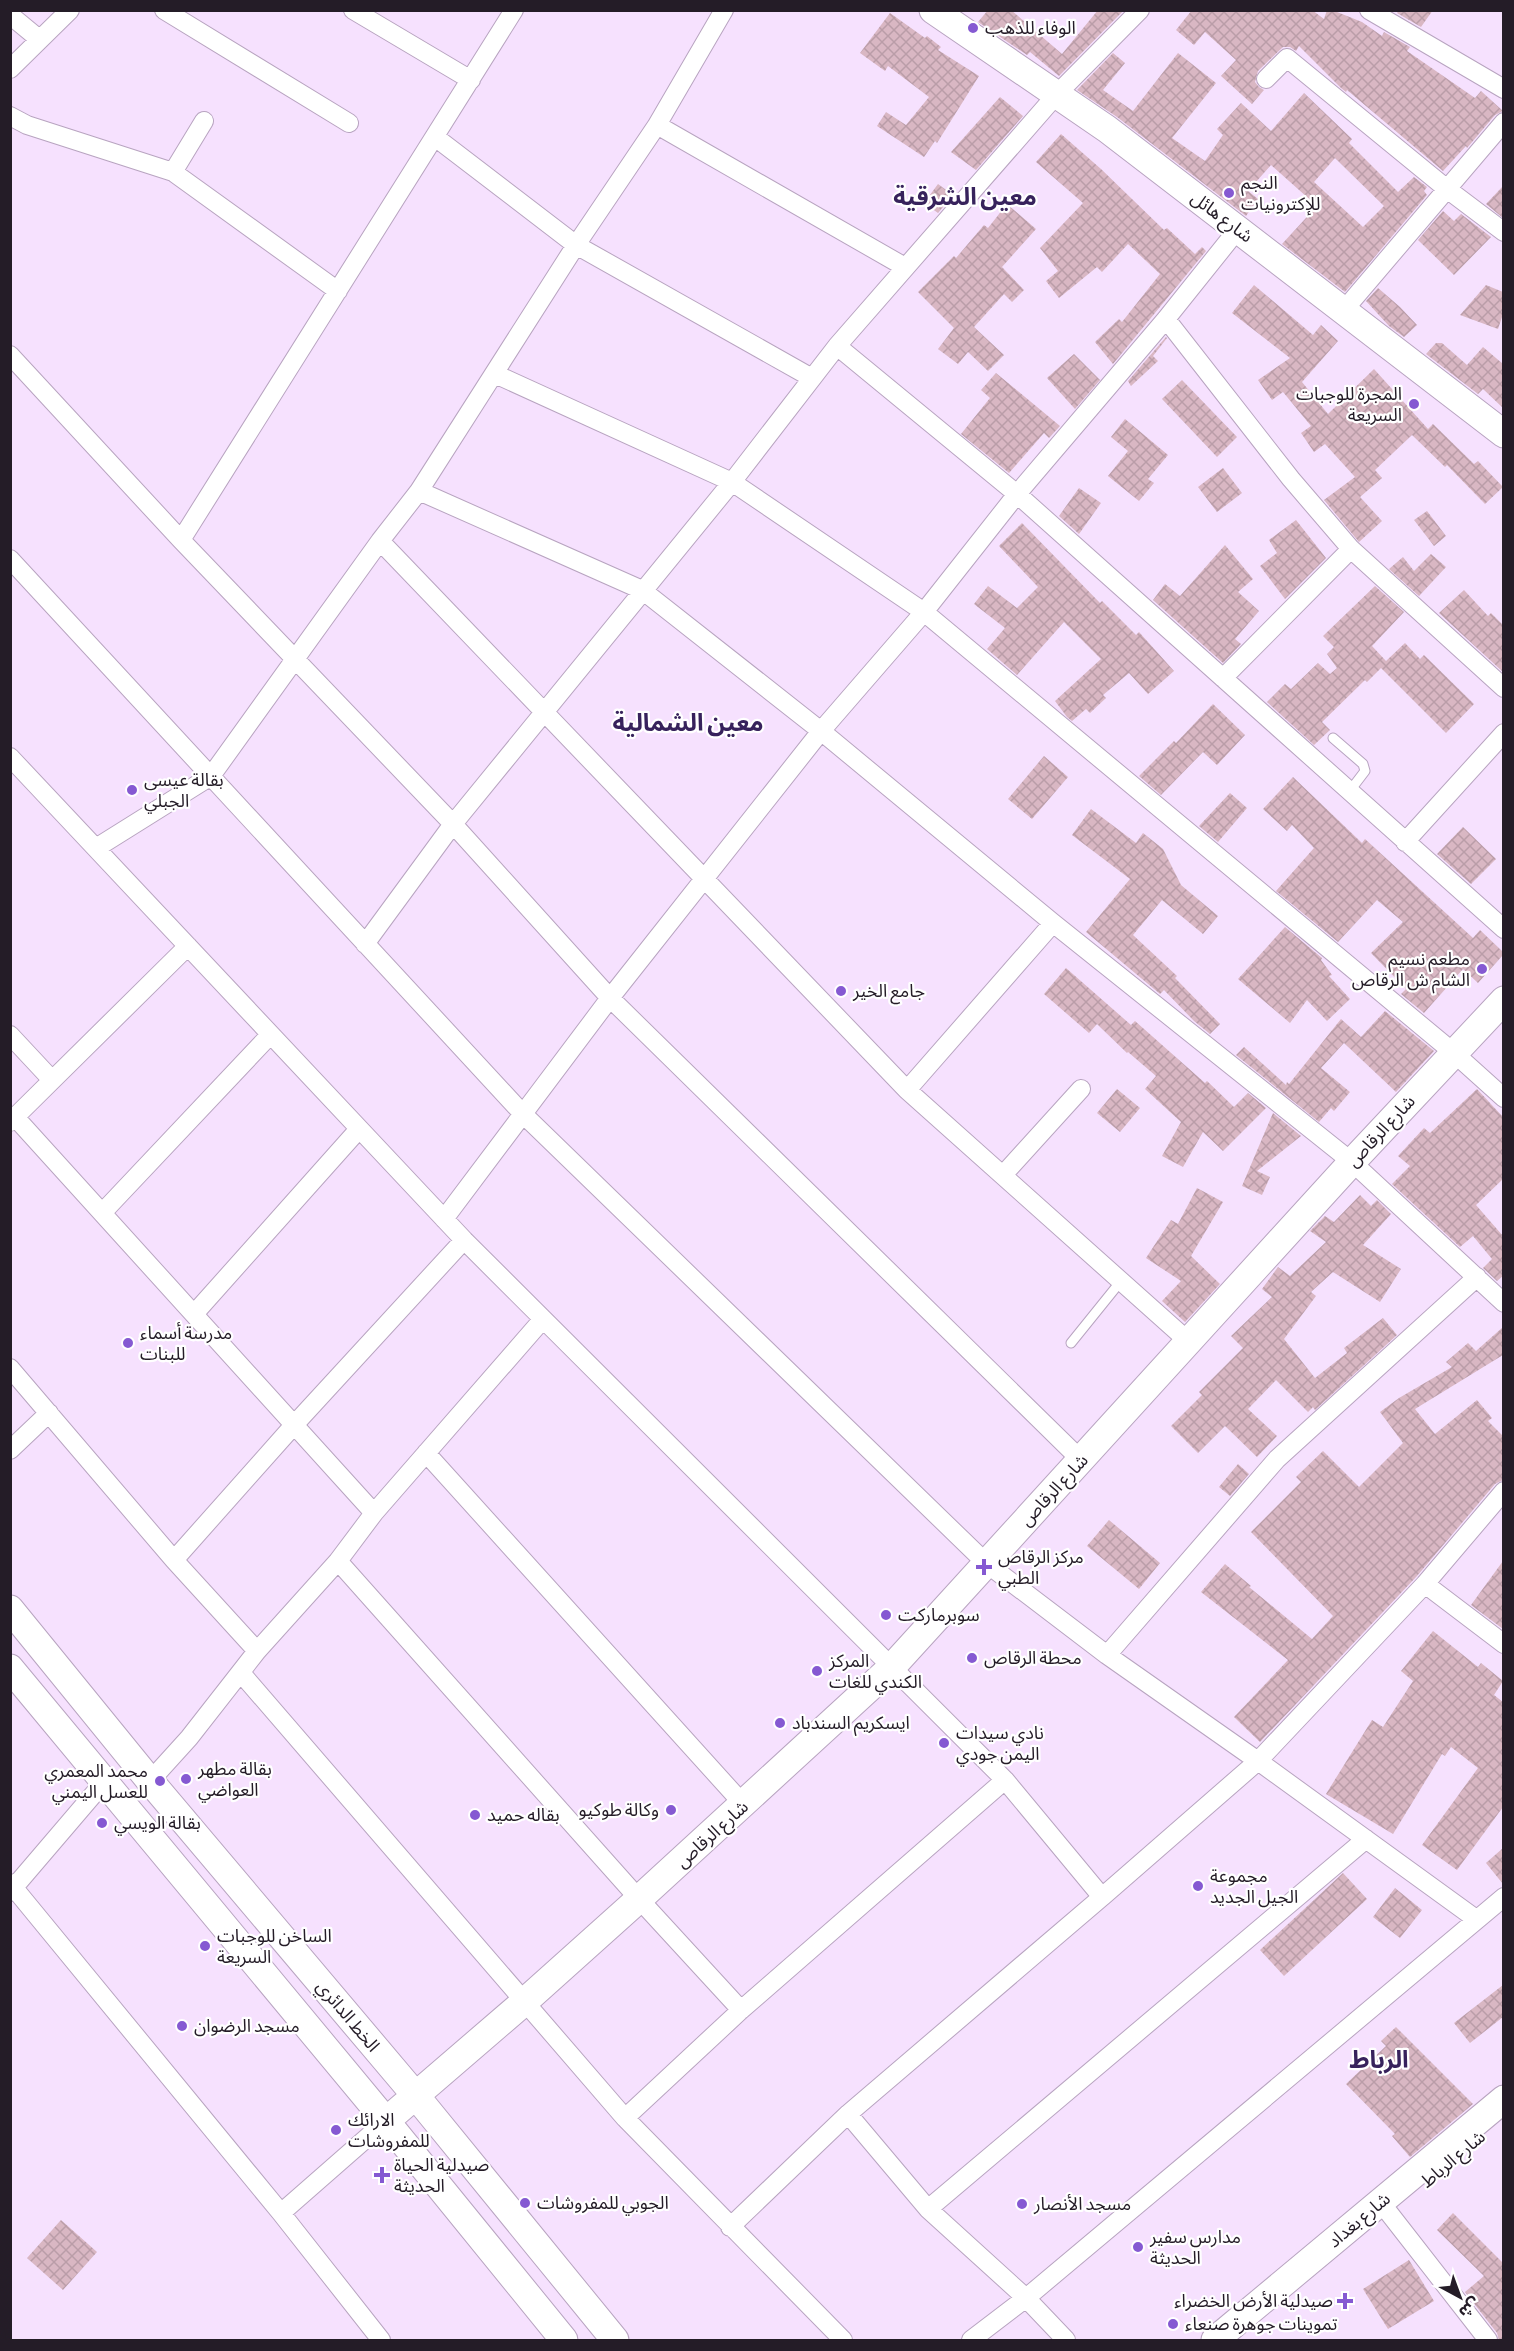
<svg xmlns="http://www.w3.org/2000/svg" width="1514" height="2351" viewBox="0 0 1514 2351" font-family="'Alegreya Sans','Noto Sans Arabic',sans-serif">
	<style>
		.building { fill: url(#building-cross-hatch); fill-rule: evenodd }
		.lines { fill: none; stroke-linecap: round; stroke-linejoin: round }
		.lane-casing { stroke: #b8a4c0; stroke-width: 11 }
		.street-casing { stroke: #b8a4c0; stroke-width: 20 }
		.secondary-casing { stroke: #b8a4c0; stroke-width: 29 }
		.lane { stroke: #fff; stroke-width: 9 }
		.street { stroke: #fff; stroke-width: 18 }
		.secondary { stroke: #fff; stroke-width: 27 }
		.poi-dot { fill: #8559d2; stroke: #fff; stroke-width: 2 }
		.labels { text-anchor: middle; stroke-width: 4.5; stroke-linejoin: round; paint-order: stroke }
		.poi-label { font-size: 18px; fill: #241c27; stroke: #fff; text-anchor: start }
		.street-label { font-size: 18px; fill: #241c27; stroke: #fff }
		.district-label { font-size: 24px; font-weight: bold; fill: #37225c; stroke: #fff }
	</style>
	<defs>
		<pattern id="building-cross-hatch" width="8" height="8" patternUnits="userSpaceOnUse" patternTransform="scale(1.5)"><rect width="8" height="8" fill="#d9b7c3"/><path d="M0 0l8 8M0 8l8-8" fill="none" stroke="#ba9da8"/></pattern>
	</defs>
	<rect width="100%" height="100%" fill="#f6e1fe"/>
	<path class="building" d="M 988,10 L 1011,10 L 1062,54 L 1098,10 L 1124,10 L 1059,76 L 1030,52 L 1027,55 L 978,22 Z
		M 1192,10 L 1312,10 L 1324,19 L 1327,10 L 1332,10 L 1362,22 L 1382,36 L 1384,32 L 1410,47 L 1407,51 L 1475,98 L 1481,91 L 1503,111 L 1495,115 L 1467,148 L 1466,146 L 1443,171 L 1347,90 L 1346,92 L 1341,88 L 1299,46 L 1296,51 L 1290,47 L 1283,47 L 1258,71 L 1255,82 L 1259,87 L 1264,90 L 1252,104 L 1221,76 L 1236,60 L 1205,32 L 1194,45 L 1176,30 Z
		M 1399,10 L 1433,10 L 1421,27 L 1397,13 Z
		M 890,13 L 925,38 L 927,36 L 941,47 L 938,50 L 979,76 L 937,143 L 935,141 L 924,157 L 877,126 L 886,112 L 906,125 L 929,97 L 888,66 L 885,71 L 860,53 Z
		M 1113,53 L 1125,63 L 1103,90 L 1133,111 L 1178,53 L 1216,83 L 1172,138 L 1205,161 L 1223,135 L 1217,129 L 1241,103 L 1271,131 L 1304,93 L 1352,139 L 1349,143 L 1398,192 L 1414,177 L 1427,187 L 1424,191 L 1427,195 L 1345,292 L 1282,244 L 1317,206 L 1271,165 L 1248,191 L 1258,199 L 1246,216 L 1117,117 L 1077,90 ZM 1335,158 L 1384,206 L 1363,227 L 1314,182 Z
		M 1000,97 L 1023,116 L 976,170 L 951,152 Z
		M 1061,134 L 1101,169 L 1164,230 L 1167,228 L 1195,254 L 1202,247 L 1206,251 L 1113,364 L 1095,342 L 1119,319 L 1122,322 L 1160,274 L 1128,244 L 1102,272 L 1097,267 L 1059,298 L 1046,281 L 1058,271 L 1040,248 L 1083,203 L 1036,162 Z
		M 938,184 L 953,195 L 938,213 L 924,203 Z
		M 1503,186 L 1503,218 L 1486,204 Z
		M 1007,204 L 1036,229 L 1002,267 L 1024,290 L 1012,302 L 1004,294 L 974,327 L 1004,355 L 988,371 L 968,352 L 958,364 L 938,349 L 954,328 L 918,292 L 954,256 L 956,258 L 984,225 L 988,228 Z
		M 1443,211 L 1454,221 L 1461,214 L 1491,237 L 1454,275 L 1418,240 Z
		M 1254,285 L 1313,335 L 1321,325 L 1338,341 L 1302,382 L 1328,414 L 1374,369 L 1428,429 L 1433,424 L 1474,464 L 1478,461 L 1503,487 L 1485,504 L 1447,465 L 1445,467 L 1412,435 L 1375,470 L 1382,478 L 1360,497 L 1382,521 L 1359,542 L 1324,500 L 1355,477 L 1325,444 L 1314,452 L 1301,433 L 1311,426 L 1283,392 L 1272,400 L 1258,380 L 1290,358 L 1232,313 Z
		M 1486,285 L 1503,292 L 1503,314 L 1498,329 L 1460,315 Z
		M 1378,288 L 1400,307 L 1417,325 L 1404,337 L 1389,326 L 1366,301 Z
		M 1166,337 L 1167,338 L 1153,356 L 1158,361 L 1131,386 L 1128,381 Z
		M 1436,343 L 1442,343 L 1467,365 L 1483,347 L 1503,364 L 1503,408 L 1483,389 L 1478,394 L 1426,354 Z
		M 1074,354 L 1100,380 L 1075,409 L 1047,378 Z
		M 996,373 L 1060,426 L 1049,438 L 1044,433 L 1009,473 L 961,434 L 990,398 L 981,390 Z
		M 1182,380 L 1237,437 L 1217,457 L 1162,399 Z
		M 1125,419 L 1168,455 L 1148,479 L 1154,483 L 1139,501 L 1108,476 L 1128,451 L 1111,437 Z
		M 1223,468 L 1242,493 L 1217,512 L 1198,487 Z
		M 1079,488 L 1101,503 L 1079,534 L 1059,516 Z
		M 1427,511 L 1446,536 L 1434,546 L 1414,520 Z
		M 1296,520 L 1326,558 L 1285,599 L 1260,566 L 1277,553 L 1269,540 Z
		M 1022,523 L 1100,603 L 1102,601 L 1136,635 L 1139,632 L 1174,671 L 1148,694 L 1129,673 L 1103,695 L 1106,698 L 1090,713 L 1086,709 L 1072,721 L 1067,717 L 1055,701 L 1101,659 L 1064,622 L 1017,675 L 987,649 L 1005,628 L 974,604 L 988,586 L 1017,608 L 1038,587 L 999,546 Z
		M 1225,545 L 1253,579 L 1238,592 L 1259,611 L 1235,639 L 1241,644 L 1223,663 L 1153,600 L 1165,584 L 1180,596 Z
		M 1431,554 L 1446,567 L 1419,596 L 1389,569 L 1403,557 L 1414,571 Z
		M 1375,586 L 1404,612 L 1372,646 L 1386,661 L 1405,643 L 1420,659 L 1424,655 L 1474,704 L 1446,733 L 1381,668 L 1367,682 L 1365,680 L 1322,722 L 1330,730 L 1314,745 L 1267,702 L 1285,684 L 1291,689 L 1318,663 L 1330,674 L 1337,668 L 1327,654 L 1334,647 L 1323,636 Z
		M 1464,590 L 1488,616 L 1491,613 L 1503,625 L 1503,672 L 1439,613 Z
		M 1213,704 L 1245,735 L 1217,765 L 1203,752 L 1161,795 L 1139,776 L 1174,741 L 1176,743 Z
		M 1044,756 L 1068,777 L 1032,819 L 1008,799 Z
		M 1293,777 L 1362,843 L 1365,839 L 1473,938 L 1480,930 L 1503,952 L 1503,955 L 1478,983 L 1463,969 L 1424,1013 L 1401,994 L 1406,989 L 1371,953 L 1403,922 L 1377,900 L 1338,942 L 1276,891 L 1314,848 L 1292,825 L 1287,831 L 1263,809 Z
		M 1230,793 L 1247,808 L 1218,842 L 1199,826 Z
		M 1091,809 L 1136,843 L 1143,833 L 1163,849 L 1181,885 L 1218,916 L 1203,934 L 1162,900 L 1133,935 L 1177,976 L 1175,978 L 1220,1024 L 1210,1034 L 1194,1021 L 1164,990 L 1160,994 L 1086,932 L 1130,879 L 1072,835 Z
		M 1463,827 L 1496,859 L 1471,884 L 1437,854 Z
		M 1285,927 L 1322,958 L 1321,960 L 1332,975 L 1329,976 L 1350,999 L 1327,1021 L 1307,1000 L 1290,1023 L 1238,979 Z
		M 1066,968 L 1131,1025 L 1135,1021 L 1205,1083 L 1207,1081 L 1234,1107 L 1248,1093 L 1266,1108 L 1223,1151 L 1203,1132 L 1183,1167 L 1162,1156 L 1181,1122 L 1145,1089 L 1156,1076 L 1128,1052 L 1127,1053 L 1097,1024 L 1089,1033 L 1044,994 Z
		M 1385,1011 L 1434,1051 L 1396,1092 L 1344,1043 L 1321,1068 L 1350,1092 L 1334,1111 L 1331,1108 L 1319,1122 L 1236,1055 L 1244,1047 L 1286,1085 L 1287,1082 L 1289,1084 L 1341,1019 L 1361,1037 Z
		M 1117,1089 L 1140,1108 L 1120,1132 L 1097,1113 Z
		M 1477,1089 L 1503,1117 L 1503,1179 L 1476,1205 L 1503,1236 L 1503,1276 L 1497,1281 L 1483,1268 L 1492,1259 L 1473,1236 L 1460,1247 L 1392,1184 L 1410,1166 L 1398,1156 L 1424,1128 L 1430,1133 Z
		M 1273,1113 L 1301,1136 L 1257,1171 L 1270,1177 L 1262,1195 L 1242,1186 Z
		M 1197,1188 L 1223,1202 L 1191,1256 L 1220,1284 L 1185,1322 L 1162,1301 L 1181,1281 L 1146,1258 L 1171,1220 L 1178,1224 Z
		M 1360,1195 L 1371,1206 L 1377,1200 L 1391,1214 L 1363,1245 L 1401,1269 L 1380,1302 L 1333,1272 L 1311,1292 L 1316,1296 L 1284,1339 L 1315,1378 L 1347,1353 L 1344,1348 L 1383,1318 L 1397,1335 L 1315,1410 L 1313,1407 L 1308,1412 L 1276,1380 L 1248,1409 L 1277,1436 L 1257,1457 L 1225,1426 L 1198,1453 L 1171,1426 L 1202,1395 L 1199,1392 L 1243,1348 L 1231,1336 L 1272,1297 L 1262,1289 L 1278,1267 L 1290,1276 L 1326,1242 L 1310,1231 L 1325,1216 L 1334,1222 Z
		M 1503,1327 L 1503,1355 L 1415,1409 L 1435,1434 L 1477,1400 L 1492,1418 L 1488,1421 L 1503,1436 L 1503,1480 L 1495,1484 L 1417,1576 L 1260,1742 L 1234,1717 L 1288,1660 L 1201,1592 L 1225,1564 L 1251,1586 L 1249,1587 L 1312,1639 L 1333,1616 L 1251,1532 L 1301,1482 L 1296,1477 L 1323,1451 L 1359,1487 L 1403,1443 L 1380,1412 L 1399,1398 L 1452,1367 L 1446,1362 L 1468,1343 L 1476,1351 Z
		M 1238,1464 L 1249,1474 L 1230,1496 L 1219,1487 Z
		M 1109,1520 L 1160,1563 L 1139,1589 L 1087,1546 Z
		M 1503,1561 L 1503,1629 L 1471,1605 Z
		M 1433,1631 L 1478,1667 L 1481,1663 L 1503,1681 L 1494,1695 L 1503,1702 L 1503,1807 L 1457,1870 L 1422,1845 L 1478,1768 L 1451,1747 L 1445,1756 L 1442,1754 L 1393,1834 L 1326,1794 L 1372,1720 L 1383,1727 L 1413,1681 L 1401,1671 Z
		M 1503,1848 L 1503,1884 L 1486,1863 Z
		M 1343,1873 L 1367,1899 L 1284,1976 L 1260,1950 Z
		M 1395,1888 L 1422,1910 L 1400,1938 L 1373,1917 Z
		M 1503,1985 L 1503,2017 L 1470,2043 L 1454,2023 Z
		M 1396,2027 L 1473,2104 L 1410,2157 L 1392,2136 L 1395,2134 L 1346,2084 L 1386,2046 L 1381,2041 Z
		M 1453,2213 L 1503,2263 L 1503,2340 L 1499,2340 L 1497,2333 L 1465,2292 L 1484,2276 L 1437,2230 Z
		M 61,2220 L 97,2252 L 63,2290 L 27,2258 Z
		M 1409,2260 L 1434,2301 L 1388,2329 L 1363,2289 Z"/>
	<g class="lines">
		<g class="lane-casing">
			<path id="lane" d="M 1333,738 L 1363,764 L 1365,771 L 1349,792
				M 1071,1343 L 1121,1281"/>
		</g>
		<g class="street-casing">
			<path id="street" d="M 164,10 L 349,123
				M 353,10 L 471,80
				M 1369,10 L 1504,89
				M 10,15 L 39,39
				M 10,69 L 70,10
				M 1266,79 L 1287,58 L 1447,189 L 1504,232
				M 10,116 L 27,125 L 173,172 L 204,121
				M 657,125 L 905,267
				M 435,137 L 576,245 L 812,378
				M 173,172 L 338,291
				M 1344,310 L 1504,122
				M 1166,319 L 1291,479 L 1351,549 L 1504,688
				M 837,346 L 1017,494 L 1504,929
				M 10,355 L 181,540 L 453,824 L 610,998 L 1081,1460
				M 495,374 L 732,482 L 924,612 L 1454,1053 L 1504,1098
				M 419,491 L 642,590 L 821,731 L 1053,923 L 1352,1162 L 1504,1303
				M 181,540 L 514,10
				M 380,541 L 907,1090 L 1188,1341
				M 10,559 L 523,1114 L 986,1563 L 1107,1655 L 1258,1761 L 1476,1919
				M 1223,678 L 1351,549
				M 10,757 L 464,1240 L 1005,1780 L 1102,1897 L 848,2114 L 730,2227
				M 1405,842 L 1504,733
				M 96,848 L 211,776 L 380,541 L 419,491 L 576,245 L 657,125 L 724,10
				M 365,944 L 453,824 L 732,482 L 837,346 L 1057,94 L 1140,10
				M 10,1035 L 52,1080
				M 907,1090 L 1053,923
				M 15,1117 L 374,1513
				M 10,1122 L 188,946
				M 1003,1175 L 1081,1089
				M 102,1213 L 270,1035
				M 444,1219 L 610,998 L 821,731 L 924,612 L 1017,494 L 1166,319 L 1238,229
				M 194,1314 L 359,1129
				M 10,1368 L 174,1560 L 257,1651
				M 10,1450 L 49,1413
				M 426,1453 L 744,1805
				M 174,1560 L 294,1425 L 464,1240
				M 338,1561 L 639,1899 L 741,2010
				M 1425,1584 L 1504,1644
				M 1107,1655 L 1277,1459 L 1477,1277
				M 241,1673 L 625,2118 L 843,2340
				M 150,1781 L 189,1738 L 257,1651 L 338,1561 L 374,1513 L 543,1319
				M 10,1883 L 281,2213 L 381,2340
				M 10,1892 L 104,1782
				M 1102,1897 L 1258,1761 L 1425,1584 L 1504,1491
				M 848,2114 L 928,2209 L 1026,2298 L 1066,2340
				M 625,2118 L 741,2010 L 1005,1780
				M 928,2209 L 1366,1839
				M 281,2213 L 386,2121
				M 1389,2213 L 1488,2340
				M 971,2340 L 1026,2298 L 1504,1897"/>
		</g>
		<g class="secondary-casing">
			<path id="secondary" d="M 933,10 L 1107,129 L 1504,434
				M 10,1609 L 150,1781 L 416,2096 L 615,2340
				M 10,1668 L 386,2121 L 564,2340
				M 386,2121 L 523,2003 L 639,1899 L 892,1667 L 1352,1162 L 1504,1000
				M 1215,2340 L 1504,2099"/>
		</g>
		<use href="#lane" class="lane"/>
		<use href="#street" class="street"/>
		<use href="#secondary" class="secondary"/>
	</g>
	<g class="poi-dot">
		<circle cx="973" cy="28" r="6"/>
		<circle cx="1229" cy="193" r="6"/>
		<circle cx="1414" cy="404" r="6"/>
		<circle cx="132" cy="790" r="6"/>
		<circle cx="1482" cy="969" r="6"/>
		<circle cx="841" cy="991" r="6"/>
		<circle cx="128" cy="1343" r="6"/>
		<path d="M981 1558h6v6h6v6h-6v6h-6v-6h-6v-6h6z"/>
		<circle cx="886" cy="1615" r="6"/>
		<circle cx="972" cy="1658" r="6"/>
		<circle cx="817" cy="1671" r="6"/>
		<circle cx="780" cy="1723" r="6"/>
		<circle cx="944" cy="1743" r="6"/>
		<circle cx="186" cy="1779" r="6"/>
		<circle cx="160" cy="1781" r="6"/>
		<circle cx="671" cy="1810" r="6"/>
		<circle cx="475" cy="1815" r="6"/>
		<circle cx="102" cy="1823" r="6"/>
		<circle cx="1198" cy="1886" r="6"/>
		<circle cx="205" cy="1946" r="6"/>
		<circle cx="182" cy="2026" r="6"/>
		<circle cx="336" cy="2130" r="6"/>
		<path d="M379 2166h6v6h6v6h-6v6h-6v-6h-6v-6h6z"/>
		<circle cx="525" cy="2203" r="6"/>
		<circle cx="1022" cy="2204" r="6"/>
		<circle cx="1138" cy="2247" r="6"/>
		<path d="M1342 2292h6v6h6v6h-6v6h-6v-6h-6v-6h6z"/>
		<circle cx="1173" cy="2324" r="6"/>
	</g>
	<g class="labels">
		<g class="poi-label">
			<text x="985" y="34">الوفاء للذهب</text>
			<text x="1241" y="189">النجم<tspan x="1241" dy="21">للإكترونيات</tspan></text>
			<text x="1402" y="400" text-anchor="end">المجرة للوجبات<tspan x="1402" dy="21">السريعة</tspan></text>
			<text x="144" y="786">بقالة عيسى<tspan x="144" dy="21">الجبلي</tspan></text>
			<text x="1470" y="965" text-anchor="end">مطعم نسيم<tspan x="1470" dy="21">الشام ش الرقاص</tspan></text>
			<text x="853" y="997">جامع الخير</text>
			<text x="140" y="1339">مدرسة أسماء<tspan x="140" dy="21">للبنات</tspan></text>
			<text x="998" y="1563">مركز الرقاص<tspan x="998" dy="21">الطبي</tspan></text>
			<text x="898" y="1621">سوبرماركت</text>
			<text x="984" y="1664">محطة الرقاص</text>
			<text x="829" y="1667">المركز<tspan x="829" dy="21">الكندي للغات</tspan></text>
			<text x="792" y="1729">ايسكريم السندباد</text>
			<text x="956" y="1739">نادي سيدات<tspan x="956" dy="21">اليمن جودي</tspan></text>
			<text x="198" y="1775">بقالة مطهر<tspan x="198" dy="21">العواضي</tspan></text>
			<text x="148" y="1777" text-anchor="end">محمد المعمري<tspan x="148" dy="21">للعسل اليمني</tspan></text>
			<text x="659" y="1816" text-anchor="end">وكالة طوكيو</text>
			<text x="487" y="1821">بقاله حميد</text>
			<text x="114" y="1829">بقالة الويسي</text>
			<text x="1210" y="1882">مجموعة<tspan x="1210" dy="21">الجيل الجديد</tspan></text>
			<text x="217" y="1942">الساخن للوجبات<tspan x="217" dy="21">السريعة</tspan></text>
			<text x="194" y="2032">مسجد الرضوان</text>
			<text x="348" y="2126">الارائك<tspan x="348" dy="21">للمفروشات</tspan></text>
			<text x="394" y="2171">صيدلية الحياة<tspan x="394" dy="21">الحديثة</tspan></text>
			<text x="537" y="2209">الجوبي للمفروشات</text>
			<text x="1034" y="2210">مسجد الأنصار</text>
			<text x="1150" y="2243">مدارس سفير<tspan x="1150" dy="21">الحديثة</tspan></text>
			<text x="1333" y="2307" text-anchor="end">صيدلية الأرض الخضراء</text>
			<text x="1185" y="2330">تموينات جوهرة صنعاء</text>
		</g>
		<g class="street-label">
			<text transform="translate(1222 217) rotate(37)" y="6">شارع هائل</text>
			<text transform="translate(1381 1131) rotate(-47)" y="6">شارع الرقاص</text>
			<text transform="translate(1054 1490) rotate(-47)" y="6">شارع الرقاص</text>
			<text transform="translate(712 1834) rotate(-42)" y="6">شارع الرقاص</text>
			<text transform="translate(348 2016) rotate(50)" y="6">الخط الدائري</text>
			<text transform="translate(1453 2159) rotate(-40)" y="6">شارع الرباط</text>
			<text transform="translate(1359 2220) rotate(-40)" y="6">شارع بغداد</text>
		</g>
		<g class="district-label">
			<text x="965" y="205">معين الشرقية</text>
			<text x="688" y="731">معين الشمالية</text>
			<text x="1379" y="2068">الرباط</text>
		</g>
	</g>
	<rect width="1514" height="2351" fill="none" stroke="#241c27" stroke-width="24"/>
	<g transform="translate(1460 2297) rotate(139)" stroke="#ffffff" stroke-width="4.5" paint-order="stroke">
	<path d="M0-4.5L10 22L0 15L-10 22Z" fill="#241c27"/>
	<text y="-9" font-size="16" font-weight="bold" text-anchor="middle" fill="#241c27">ش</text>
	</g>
</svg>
